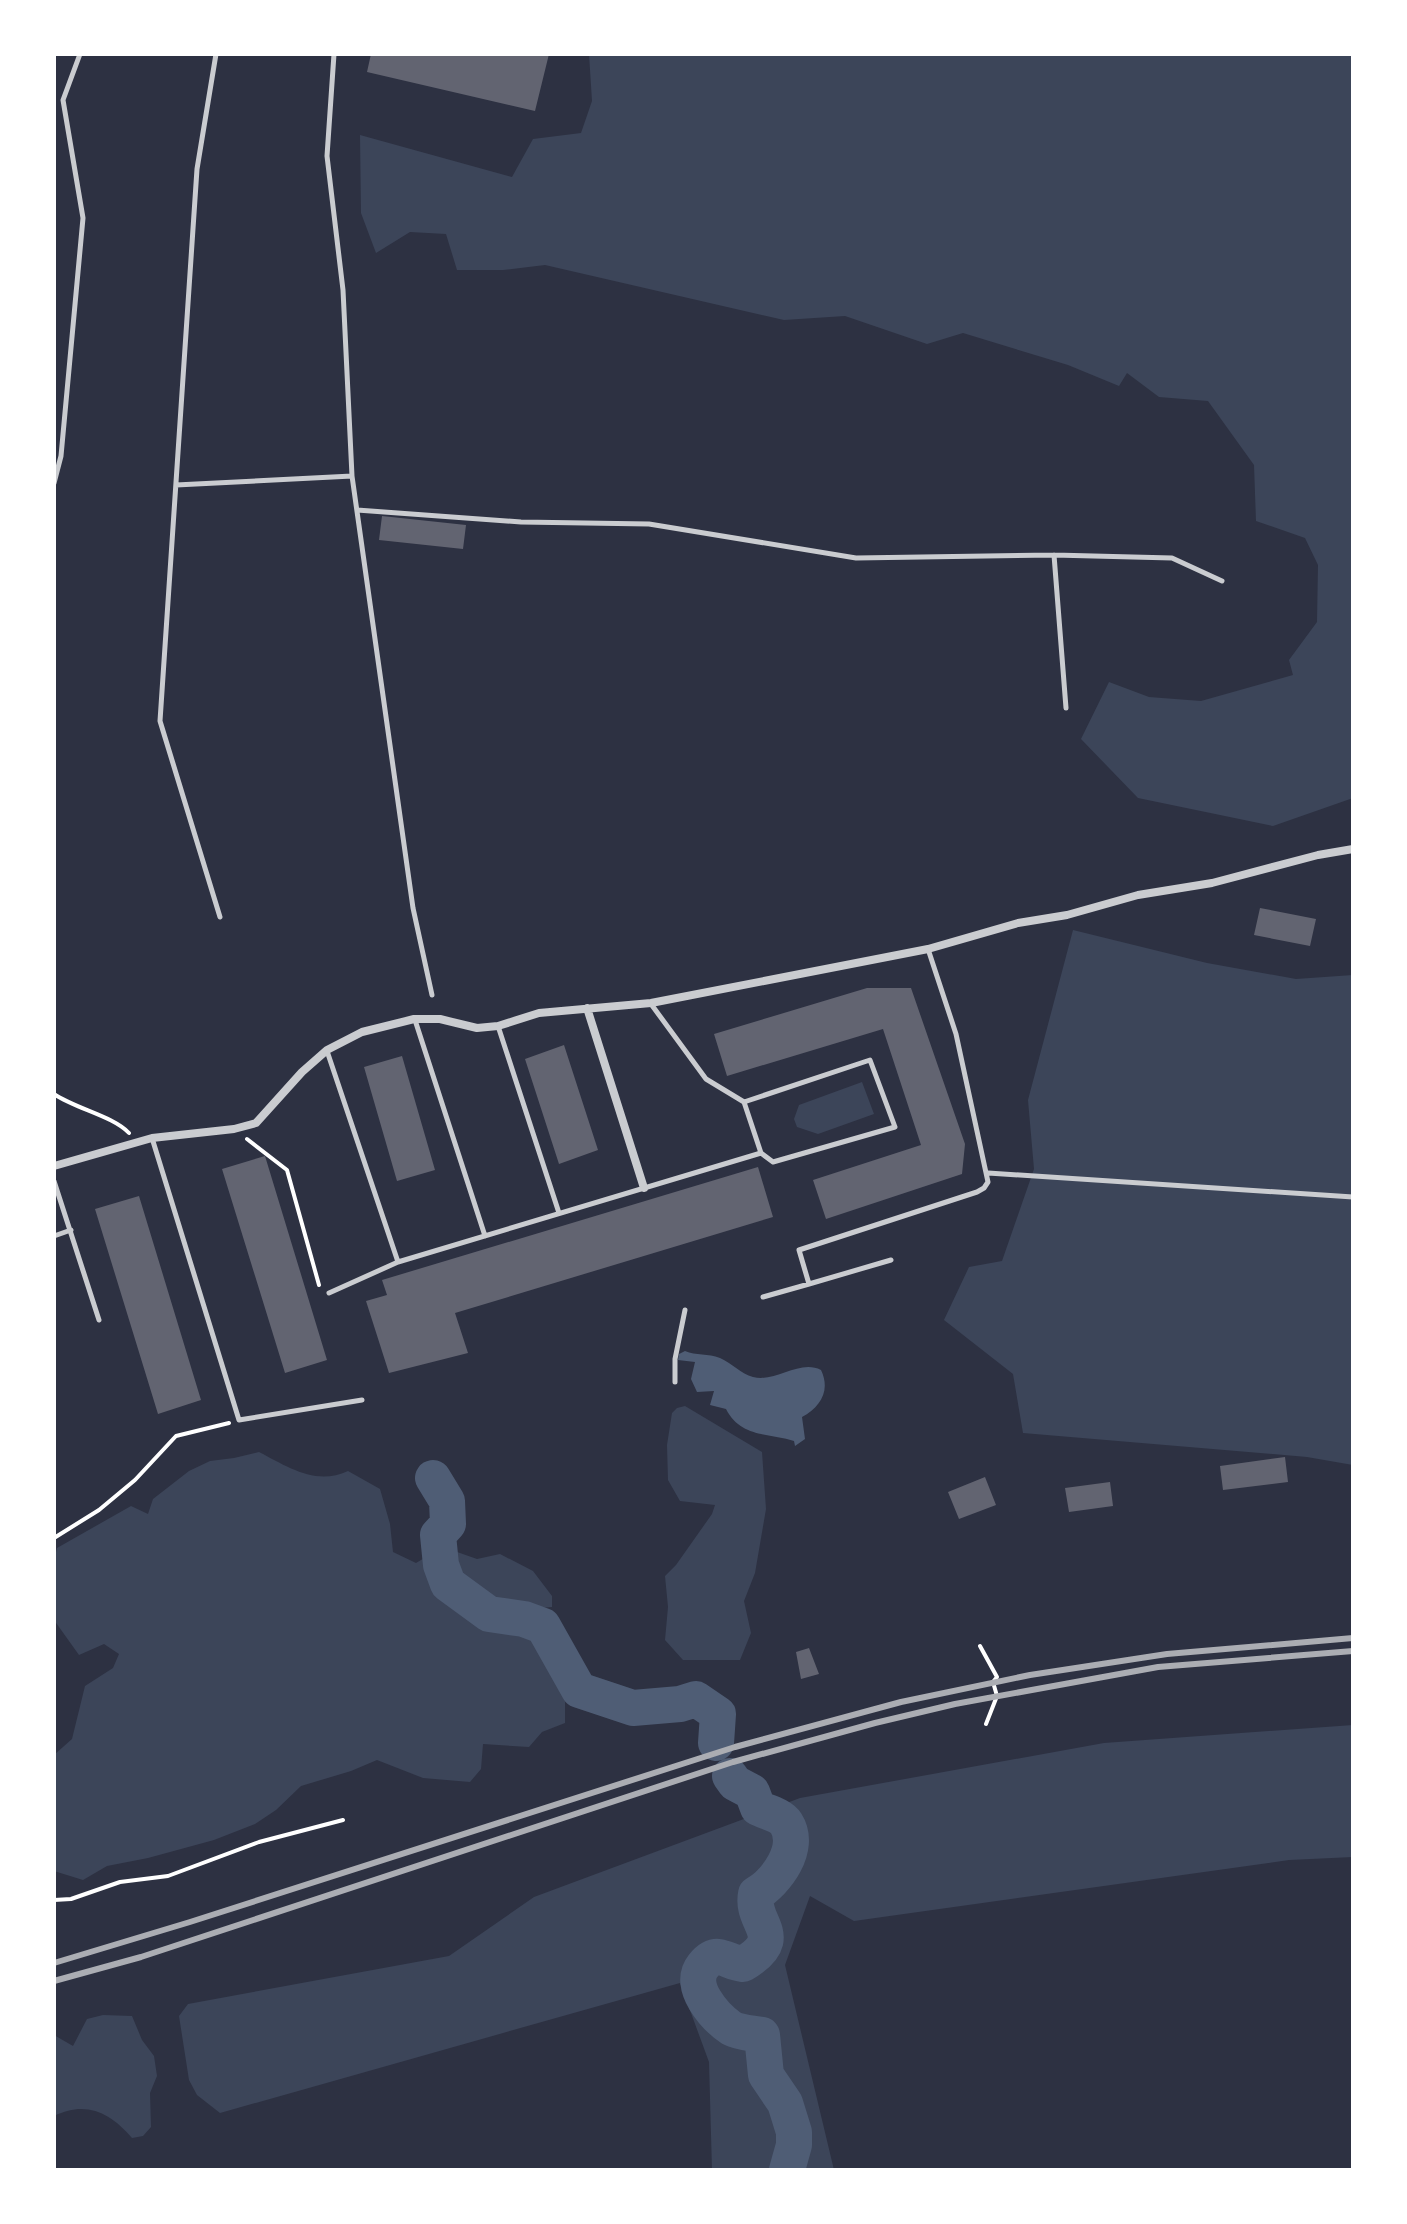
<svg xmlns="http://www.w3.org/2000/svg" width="1407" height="2224" viewBox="0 0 1407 2224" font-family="'Alegreya Sans',sans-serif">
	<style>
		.green { fill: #3c4559 }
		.water { fill: #4f5d75 }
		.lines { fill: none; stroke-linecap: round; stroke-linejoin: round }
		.river { stroke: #4f5d75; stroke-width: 36 }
		.building { fill: #626471 }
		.path { stroke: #fff; stroke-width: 4 }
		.service { stroke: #caccd0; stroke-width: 5 }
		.minor { stroke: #caccd0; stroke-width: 8 }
		.rail { stroke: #abadb3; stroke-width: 6 }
	</style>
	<rect width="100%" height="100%" fill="#2d3142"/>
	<path class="green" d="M 589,54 L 1353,54 L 1353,798 L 1273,826 L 1138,798 L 1081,739 L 1109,682 L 1149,697 L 1201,701 L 1293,675 L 1289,660 L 1317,622 L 1318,565 L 1305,538 L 1256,521 L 1254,465 L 1208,401 L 1159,397 L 1127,373 L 1119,386 L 1068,365 L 963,333 L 927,344 L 845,316 L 784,320 L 545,265 L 503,270 L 457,270 L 446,234 L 410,232 L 376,253 L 361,213 L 360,135 L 512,177 L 533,139 L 581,133 L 592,101 Z
		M 1073,930 L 1207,963 L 1296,979 L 1353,975 L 1353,1465 L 1307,1457 L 1023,1433 L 1013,1374 L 944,1320 L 969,1267 L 1002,1261 L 1034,1169 L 1028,1100 Z
		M 862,1082 L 874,1114 L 818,1134 L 797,1127 L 794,1119 L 799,1105 Z
		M 685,1406 L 762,1452 L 766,1509 L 755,1573 L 744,1601 L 751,1633 L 740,1660 L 683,1660 L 665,1640 L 668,1607 L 665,1576 L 676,1565 L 712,1514 L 715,1505 L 680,1501 L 668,1480 L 667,1445 L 672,1413 L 677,1408 Z
		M 259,1452 C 288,1467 316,1486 348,1471 L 380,1489 L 390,1524 L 393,1552 L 416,1563 L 443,1547 L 477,1559 L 500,1554 L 533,1571 L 552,1596 L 552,1607 L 503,1611 C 515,1627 524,1623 534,1634 C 550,1650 550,1668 565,1684 L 565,1723 L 542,1732 L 529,1747 L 483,1744 L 481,1769 L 470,1782 L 423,1778 L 377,1760 L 351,1771 L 301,1786 L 276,1810 L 255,1824 L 214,1840 L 148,1858 L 107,1866 L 83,1880 L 54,1871 L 54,1755 L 72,1739 L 85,1686 L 113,1668 L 119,1654 L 104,1644 L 79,1655 L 54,1620 L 54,1560 L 57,1548 L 131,1506 L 148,1514 L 153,1499 L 189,1471 L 210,1461 L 234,1458 Z
		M 1353,1725 L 1353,1857 L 1289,1860 L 854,1921 L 810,1896 L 785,1965 L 834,2170 L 712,2170 L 709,2062 L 680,1983 L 220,2113 L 197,2095 L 189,2080 L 179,2016 L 188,2004 L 449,1956 L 534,1897 L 800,1798 L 1104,1743 Z
		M 103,2015 L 132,2016 L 142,2040 L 154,2056 L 157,2076 L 150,2093 L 151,2127 L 143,2136 L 132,2138 C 111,2113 86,2100 54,2116 L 54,2035 L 73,2046 L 87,2019 Z"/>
	<path class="water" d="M 685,1351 C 696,1356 708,1353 720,1358 C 732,1363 741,1374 753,1377 C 776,1383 799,1359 821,1370 C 831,1391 820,1407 802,1417 L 805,1439 L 795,1446 L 794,1441 C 769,1433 741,1438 726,1409 L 710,1405 L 714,1391 L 697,1392 L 691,1379 L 695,1362 L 678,1360 L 679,1354 Z"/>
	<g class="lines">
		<path class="river" d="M 433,1478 L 447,1501 L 448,1524 L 438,1535 L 441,1565 L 448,1584 L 489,1614 L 524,1619 L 543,1626 L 579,1690 L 633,1708 L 680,1704 L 696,1699 L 718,1714 L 716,1743
			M 730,1776 L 735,1783 L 752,1792 L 758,1808 C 766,1812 781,1815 786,1823 C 802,1848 776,1882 756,1894 C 750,1924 789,1937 743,1964 C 734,1963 726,1958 719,1957 C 712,1956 707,1961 703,1966 C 687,1986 715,2017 731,2028 C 740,2033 752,2033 762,2035 L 766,2075 L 785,2103 L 794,2132 L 794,2145 L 787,2170"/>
	</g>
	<path class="building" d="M 371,54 L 549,54 L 535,111 L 367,72 Z
		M 382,516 L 466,525 L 463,549 L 379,540 Z
		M 1260,908 L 1316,919 L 1310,946 L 1254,935 Z
		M 867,988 L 911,988 L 965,1144 L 962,1174 L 826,1219 L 813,1180 L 921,1145 L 883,1029 L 727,1076 L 714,1034 Z
		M 564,1045 L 598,1150 L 559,1164 L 525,1059 Z
		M 402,1056 L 435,1170 L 397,1181 L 364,1067 Z
		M 265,1156 L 327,1360 L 285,1373 L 222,1169 Z
		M 758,1167 L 773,1217 L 455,1313 L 468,1353 L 389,1373 L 366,1301 L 387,1295 L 382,1280 Z
		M 139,1196 L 201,1400 L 158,1414 L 95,1209 Z
		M 1285,1457 L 1288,1482 L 1223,1490 L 1220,1466 Z
		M 985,1477 L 996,1505 L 959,1519 L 948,1492 Z
		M 1110,1482 L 1113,1506 L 1069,1512 L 1065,1488 Z
		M 809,1648 L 819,1674 L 801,1679 L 796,1652 Z"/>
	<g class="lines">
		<path class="path" d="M 54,1094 C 76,1109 113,1116 129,1133
			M 247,1139 L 287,1170 L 319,1285
			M 54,1538 L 99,1510 L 135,1480 L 176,1436 L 229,1423
			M 980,1646 L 997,1677 L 993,1682 L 997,1696 L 986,1724
			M 54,1900 L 71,1899 L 120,1882 L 168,1876 L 259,1842 L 343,1820"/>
		<path class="service" d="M 216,54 L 197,169 L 160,721 L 220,917
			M 334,54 L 327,156 L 343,290 L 352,476 L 413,908 L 432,995
			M 54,483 L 61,456 L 83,218 L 63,100 L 80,54
			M 176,485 L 352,476
			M 357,510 L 521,522 L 649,524 L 856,558 L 1054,555 L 1172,558 L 1222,581
			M 1054,555 L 1066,708
			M 651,1004 L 706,1079 L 744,1102 L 761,1153 L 773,1162 L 895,1127 L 870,1060 L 744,1102
			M 415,1020 L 485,1236
			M 498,1026 L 559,1213
			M 327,1051 L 398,1262
			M 152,1138 L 239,1420 L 362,1400
			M 988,1173 L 1353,1197
			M 54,1181 L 99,1320
			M 54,1236 L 71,1230
			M 891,1260 L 809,1284 L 799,1250 L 977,1192 L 984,1188 L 988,1182 L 956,1034 L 928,949
			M 329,1293 L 398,1262 L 761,1153
			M 763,1297 L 809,1284
			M 675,1382 L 675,1359 L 685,1310"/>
		<path class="minor" d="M 587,1008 L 644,1188
			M 54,1166 L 152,1138 L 234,1129 L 256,1123 L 302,1072 L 327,1050 L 362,1032 L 414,1019 L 440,1019 L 477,1028 L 498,1026 L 539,1013 L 651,1003 L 928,949 L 1018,923 L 1067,915 L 1138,895 L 1212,883 L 1318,855 L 1353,849"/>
		<path class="rail" d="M 54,1963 L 190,1922 L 735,1747 L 901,1702 L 1030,1675 L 1167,1654 L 1353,1638
			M 54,1981 L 141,1957 L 733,1762 L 875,1723 L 955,1704 L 1158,1667 L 1353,1651"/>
	</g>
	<rect width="1407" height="2224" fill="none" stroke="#ffffff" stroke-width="112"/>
</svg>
